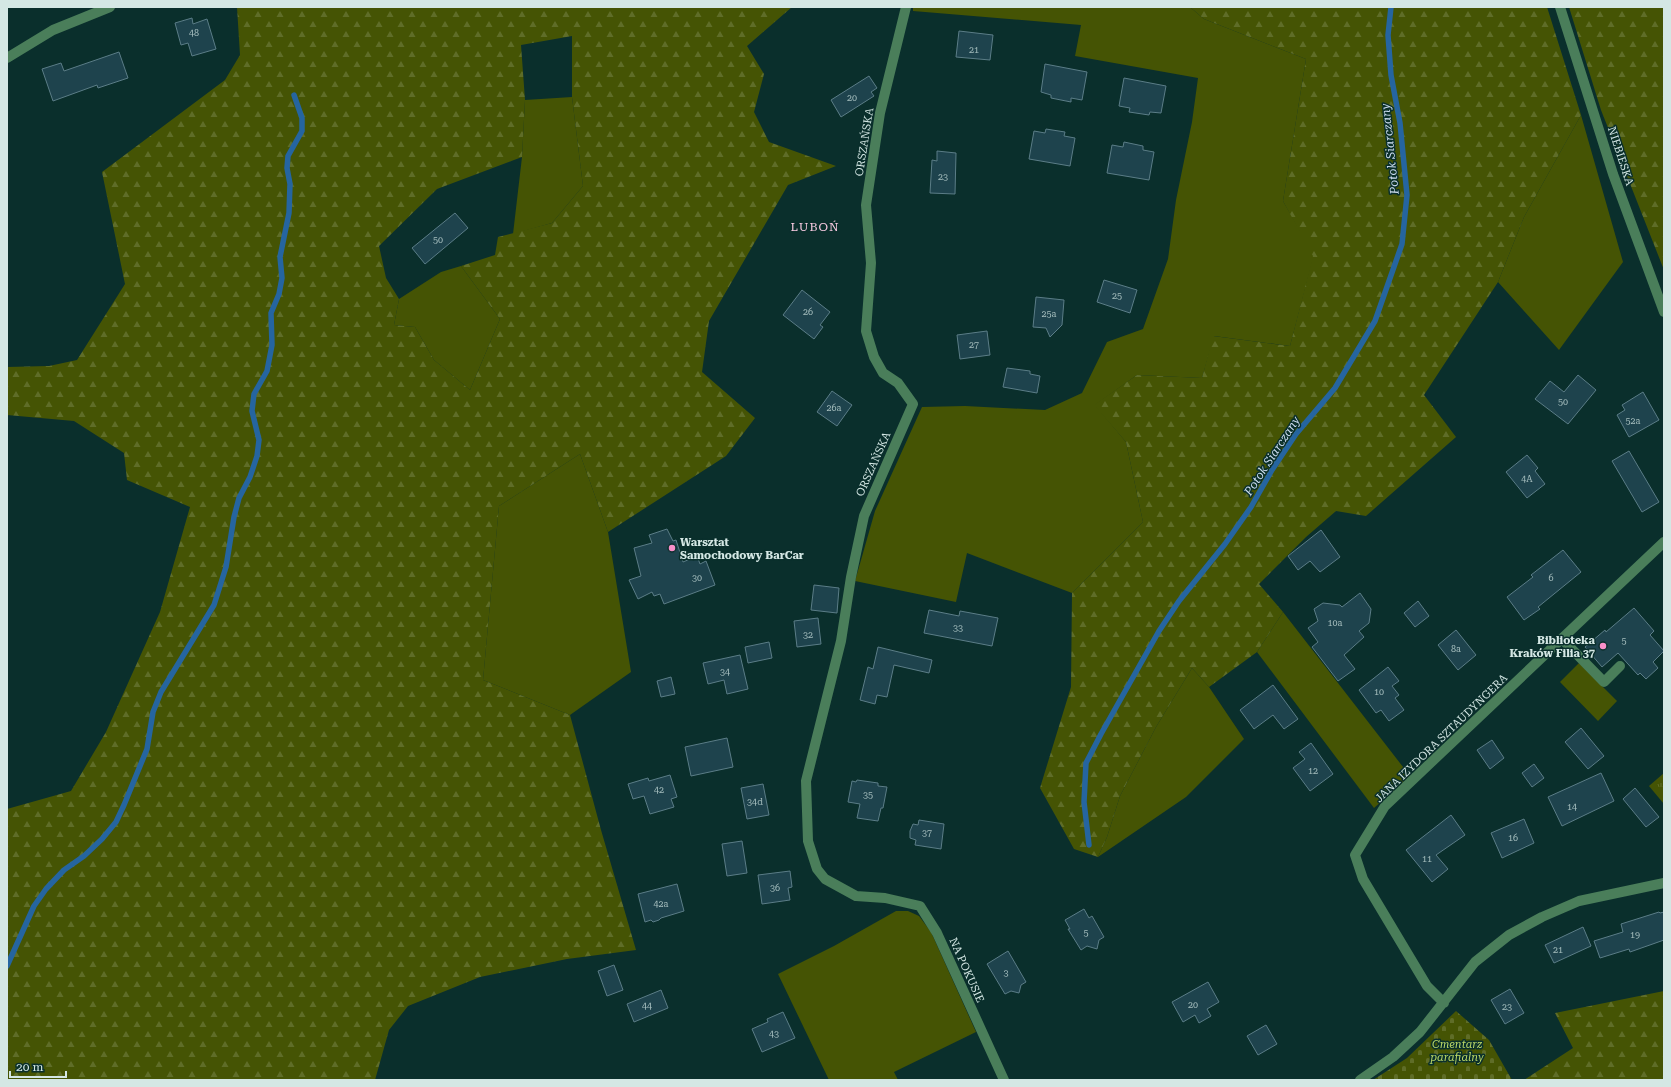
<svg xmlns="http://www.w3.org/2000/svg" width="1671" height="1087" viewBox="0 0 1671 1087" font-family="'Roboto Serif',serif">
	<style>
		.green { fill: #455404 }
		.forest { fill: url(#forest-firs); fill-rule: evenodd }
		.cemetery { fill: url(#cemetery-stones) }
		.park { fill: url(#park-tufts) }
		.lines { fill: none; stroke-linecap: round; stroke-linejoin: round }
		.stream { stroke: #2565a0; stroke-width: 5.5 }
		.building { fill: #1e434d; stroke: #5b7d87 }
		.minor { stroke: #4a7e5a; stroke-width: 10 }
		.poi-dot { fill: #f990ca; stroke: #0a2f2c; stroke-width: 1.5 }
		.labels { text-anchor: middle; stroke-width: 3; stroke-linejoin: round; paint-order: stroke }
		.number-label { font-size: 9px; fill: #a6bebe }
		.street-label { font-size: 11px; fill: #d4e7e4; stroke: #0a2f2c }
		.poi-label { font-size: 11px; font-weight: bold; fill: #d4e7e4; stroke: #0a2f2c; text-anchor: start }
		.park-label { font-size: 11px; font-style: italic; fill: #bcd866; stroke: #0a2f2c }
		.water-label { font-size: 12px; font-style: italic; fill: #cedeef; stroke: #0a2f2c }
		.neighbourhood-label { font-size: 12px; letter-spacing: 1px; fill: #facce3; stroke: #0a2f2c }
	</style>
	<defs>
		<pattern id="forest-firs" width="22" height="20" patternUnits="userSpaceOnUse"><rect width="22" height="20" fill="#455404"/><path d="M5 1l3.5 6h-7zM16 11l3.5 6h-7z" fill="#5f6d28"/></pattern>
		<pattern id="cemetery-stones" width="16" height="16" patternUnits="userSpaceOnUse"><rect width="16" height="16" fill="#455404"/><path d="M2 7V4a2 2 0 0 1 4 0v3zM10 15v-3a2 2 0 0 1 4 0v3z" fill="#5f6d28"/></pattern>
		<pattern id="park-tufts" width="24" height="20" patternUnits="userSpaceOnUse"><rect width="24" height="20" fill="#455404"/><path d="M3 7l-1-3M5 7V3M7 7l1-3M15 17l-1-3M17 17v-4M19 17l1-3" fill="none" stroke="#5f6d28"/></pattern>
	</defs>
	<rect width="100%" height="100%" fill="#0a2f2c"/>
	<path class="green" d="M 913,7 L 1190,7 L 1204,19 L 1306,59 L 1283,201 L 1314,255 L 1290,346 L 1214,336 L 1202,378 L 1137,375 L 1095,405 L 1126,442 L 1143,522 L 1072,593 L 967,553 L 956,602 L 855,581 L 875,511 L 922,407 L 965,406 L 1045,410 L 1082,393 L 1107,342 L 1143,329 L 1168,259 L 1176,200 L 1192,122 L 1198,78 L 1075,56 L 1081,25 L 913,11 Z
		M 572,97 L 583,186 L 552,223 L 513,234 L 522,157 L 525,100 Z
		M 1581,115 L 1623,262 L 1559,350 L 1498,282 L 1524,217 Z
		M 461,266 L 500,319 L 470,390 L 434,360 L 415,327 L 394,325 L 399,299 L 441,272 Z
		M 580,454 L 608,532 L 631,672 L 570,715 L 483,680 L 499,506 Z
		M 1283,612 L 1410,776 L 1374,808 L 1257,652 Z
		M 1579,663 L 1617,701 L 1598,721 L 1560,682 Z
		M 1192,668 L 1209,687 L 1244,739 L 1186,797 L 1098,857 L 1107,837 L 1120,796 L 1156,727 Z
		M 896,911 L 908,911 L 919,916 L 931,932 L 976,1032 L 894,1072 L 898,1080 L 829,1080 L 778,974 L 834,946 Z"/>
	<path class="forest" d="M 237,7 L 792,7 L 747,46 L 764,74 L 754,112 L 769,142 L 836,166 L 788,185 L 709,321 L 702,372 L 755,418 L 726,456 L 608,532 L 580,454 L 499,506 L 483,680 L 570,715 L 601,830 L 636,950 L 567,959 L 480,977 L 408,1006 L 389,1030 L 375,1080 L 7,1080 L 7,809 L 71,791 L 106,732 L 160,612 L 190,507 L 127,480 L 124,453 L 74,421 L 7,415 L 7,367 L 49,366 L 77,360 L 125,284 L 102,172 L 225,80 L 240,55 ZM 572,36 L 572,97 L 583,186 L 552,223 L 498,237 L 495,255 L 461,266 L 500,319 L 470,390 L 434,360 L 415,327 L 394,325 L 399,299 L 386,278 L 379,246 L 437,189 L 522,157 L 525,100 L 521,45 Z
		M 1190,7 L 1547,7 L 1581,115 L 1524,217 L 1498,282 L 1424,395 L 1456,437 L 1366,516 L 1336,511 L 1306,537 L 1259,584 L 1283,612 L 1257,652 L 1209,687 L 1192,668 L 1156,727 L 1120,796 L 1107,837 L 1098,857 L 1074,849 L 1040,788 L 1071,687 L 1072,593 L 1143,522 L 1126,442 L 1094,405 L 1137,375 L 1202,378 L 1213,336 L 1290,346 L 1313,256 L 1283,201 L 1306,59 L 1204,19 Z
		M 1569,7 L 1664,7 L 1664,270 L 1601,110 Z
		M 1664,991 L 1664,1080 L 1524,1080 L 1573,1048 L 1555,1013 Z"/>
	<path class="cemetery" d="M 1456,1011 L 1489,1040 L 1512,1080 L 1373,1080 L 1407,1058 Z"/>
	<path class="park" d="M 1664,773 L 1664,804 L 1649,786 Z"/>
	<g class="lines">
		<path class="stream" d="M 1089,845 L 1084,802 L 1086,763 L 1101,734 L 1159,631 L 1179,601 L 1225,544 L 1251,507 L 1272,470 L 1296,434 L 1335,388 L 1375,321 L 1402,244 L 1407,195 L 1400,123 L 1391,75 L 1388,35 L 1391,7
			M 7,966 L 34,906 L 46,889 L 64,870 L 84,856 L 102,839 L 116,822 L 124,805 L 147,749 L 153,712 L 161,692 L 214,605 L 226,567 L 234,517 L 239,498 L 250,477 L 257,456 L 259,440 L 252,411 L 254,394 L 267,371 L 272,345 L 271,313 L 279,294 L 282,278 L 280,257 L 289,213 L 290,184 L 287,168 L 288,156 L 302,131 L 302,118 L 294,95"/>
	</g>
	<path class="building" d="M 192,18 L 193,24 L 207,19 L 216,49 L 192,56 L 188,43 L 181,45 L 175,23 Z
		M 959,31 L 993,35 L 990,60 L 956,57 Z
		M 119,52 L 128,78 L 98,88 L 97,85 L 53,101 L 42,69 L 61,63 L 64,71 Z
		M 1045,64 L 1087,72 L 1082,100 L 1071,98 L 1071,102 L 1051,98 L 1051,95 L 1041,92 Z
		M 869,76 L 877,88 L 871,92 L 874,96 L 841,117 L 831,100 Z
		M 1124,78 L 1166,86 L 1161,113 L 1150,112 L 1149,115 L 1129,112 L 1130,108 L 1119,106 Z
		M 1046,129 L 1065,132 L 1064,136 L 1075,138 L 1070,166 L 1029,159 L 1034,131 L 1045,133 Z
		M 1124,142 L 1143,146 L 1143,150 L 1154,152 L 1149,180 L 1107,173 L 1112,145 L 1123,147 Z
		M 937,151 L 956,153 L 955,194 L 930,193 L 932,160 L 937,161 Z
		M 455,213 L 468,228 L 425,264 L 412,248 Z
		M 1104,280 L 1137,290 L 1130,313 L 1097,302 Z
		M 802,290 L 830,312 L 820,325 L 823,327 L 814,339 L 783,315 Z
		M 1036,297 L 1064,300 L 1062,325 L 1050,337 L 1046,328 L 1033,327 Z
		M 987,331 L 990,355 L 960,359 L 957,335 Z
		M 1007,368 L 1030,371 L 1030,374 L 1040,376 L 1037,393 L 1003,387 Z
		M 1578,375 L 1596,390 L 1568,424 L 1535,399 L 1550,381 L 1564,392 Z
		M 832,391 L 852,405 L 837,426 L 817,412 Z
		M 1643,392 L 1659,420 L 1629,437 L 1617,415 L 1625,410 L 1622,405 Z
		M 1629,451 L 1659,502 L 1642,512 L 1612,461 Z
		M 1527,455 L 1538,468 L 1535,471 L 1545,484 L 1527,498 L 1506,472 Z
		M 667,529 L 673,541 L 676,540 L 683,562 L 697,556 L 700,564 L 706,561 L 715,585 L 664,604 L 660,594 L 654,596 L 652,592 L 638,599 L 629,580 L 641,576 L 634,548 L 652,543 L 649,535 Z
		M 1321,530 L 1340,557 L 1320,572 L 1310,561 L 1298,570 L 1288,556 Z
		M 1563,550 L 1581,572 L 1538,607 L 1540,609 L 1524,620 L 1507,597 L 1533,577 L 1531,575 Z
		M 814,585 L 839,588 L 837,613 L 811,610 Z
		M 1360,593 L 1371,609 L 1369,623 L 1359,631 L 1364,637 L 1344,655 L 1355,669 L 1338,681 L 1312,647 L 1318,642 L 1308,628 L 1318,621 L 1314,609 L 1323,603 L 1340,605 L 1342,607 Z
		M 1418,601 L 1429,616 L 1415,627 L 1404,613 Z
		M 1634,608 L 1654,631 L 1650,635 L 1664,651 L 1653,662 L 1658,668 L 1646,679 L 1640,673 L 1638,675 L 1618,653 L 1602,667 L 1585,647 L 1605,630 L 1606,632 Z
		M 929,610 L 959,616 L 960,611 L 998,618 L 992,646 L 924,633 Z
		M 818,618 L 821,644 L 797,647 L 794,621 Z
		M 1456,630 L 1476,655 L 1458,670 L 1438,645 Z
		M 769,642 L 772,658 L 748,663 L 745,647 Z
		M 878,647 L 932,660 L 929,673 L 894,665 L 887,697 L 877,695 L 875,704 L 860,700 L 868,667 L 873,669 Z
		M 740,655 L 748,689 L 727,694 L 724,680 L 708,684 L 703,663 Z
		M 1388,667 L 1399,681 L 1392,686 L 1399,695 L 1395,698 L 1404,710 L 1389,721 L 1381,710 L 1376,713 L 1359,690 Z
		M 671,677 L 675,694 L 661,697 L 657,681 Z
		M 1273,685 L 1298,719 L 1284,729 L 1273,715 L 1254,729 L 1240,710 Z
		M 1581,728 L 1604,756 L 1588,769 L 1565,742 Z
		M 727,738 L 733,767 L 691,776 L 685,747 Z
		M 1492,740 L 1504,758 L 1490,769 L 1477,750 Z
		M 1311,743 L 1333,774 L 1310,791 L 1293,768 L 1305,759 L 1299,752 Z
		M 1534,764 L 1544,778 L 1532,787 L 1522,773 Z
		M 1601,773 L 1614,801 L 1562,826 L 1548,797 Z
		M 670,775 L 677,797 L 671,799 L 674,807 L 650,814 L 644,796 L 633,799 L 628,784 L 648,778 L 649,781 Z
		M 857,780 L 878,783 L 878,786 L 887,787 L 883,808 L 881,808 L 878,821 L 857,818 L 860,804 L 848,802 L 852,781 L 856,782 Z
		M 763,784 L 769,815 L 747,819 L 741,788 Z
		M 1635,788 L 1659,817 L 1646,827 L 1623,799 Z
		M 1451,815 L 1465,835 L 1436,855 L 1448,869 L 1432,882 L 1406,850 Z
		M 1524,819 L 1534,843 L 1502,858 L 1491,833 Z
		M 919,820 L 944,824 L 941,849 L 915,845 L 916,840 L 910,838 L 910,831 L 913,824 L 918,825 Z
		M 742,841 L 747,873 L 727,876 L 722,844 Z
		M 790,871 L 792,887 L 788,888 L 790,900 L 762,904 L 758,875 Z
		M 677,884 L 684,911 L 661,918 L 659,920 L 653,922 L 651,920 L 645,922 L 638,894 Z
		M 1084,909 L 1089,918 L 1092,916 L 1104,937 L 1099,940 L 1097,949 L 1087,946 L 1081,950 L 1068,929 L 1070,929 L 1065,920 Z
		M 1659,912 L 1660,913 L 1664,912 L 1664,940 L 1630,952 L 1629,949 L 1600,958 L 1594,941 L 1623,932 L 1621,924 Z
		M 1583,927 L 1591,946 L 1554,963 L 1545,945 Z
		M 1008,951 L 1026,982 L 1021,985 L 1019,993 L 1011,991 L 1005,994 L 987,964 Z
		M 614,965 L 623,990 L 607,996 L 598,971 Z
		M 1208,982 L 1219,1002 L 1207,1009 L 1211,1016 L 1199,1023 L 1195,1015 L 1183,1022 L 1172,1002 Z
		M 1510,989 L 1524,1013 L 1505,1024 L 1491,1000 Z
		M 661,990 L 668,1008 L 634,1022 L 627,1004 Z
		M 783,1012 L 795,1038 L 762,1052 L 752,1029 L 768,1022 L 767,1019 Z
		M 1266,1025 L 1277,1044 L 1258,1055 L 1247,1036 Z"/>
	<g class="lines">
		<path class="minor" d="M 906,7 L 880,113 L 866,205 L 871,263 L 866,331 L 874,357 L 883,373 L 898,383 L 913,404 L 864,516 L 851,577 L 841,641 L 806,781 L 808,841 L 817,869 L 825,879 L 856,896 L 885,898 L 920,906 L 937,933 L 1004,1080
			M 1560,7 L 1613,174 L 1664,312
			M 7,58 L 53,30 L 110,7
			M 1562,639 L 1604,682 L 1620,666
			M 1444,1003 L 1427,986 L 1363,879 L 1355,855 L 1385,806 L 1664,542
			M 1360,1080 L 1393,1057 L 1420,1032 L 1475,962 L 1509,935 L 1542,917 L 1579,901 L 1664,883"/>
	</g>
	<g class="poi-dot">
		<circle cx="672" cy="548" r="4"/>
		<circle cx="1603" cy="646" r="4"/>
	</g>
	<g class="labels">
		<g class="number-label">
			<text x="194" y="36">48</text>
			<text x="974" y="53">21</text>
			<text x="852" y="101">20</text>
			<text x="943" y="180">23</text>
			<text x="438" y="243">50</text>
			<text x="1117" y="299">25</text>
			<text x="808" y="315">26</text>
			<text x="1049" y="317">25a</text>
			<text x="974" y="348">27</text>
			<text x="1563" y="405">50</text>
			<text x="834" y="411">26a</text>
			<text x="1633" y="424">52a</text>
			<text x="1527" y="482">4A</text>
			<text x="697" y="581">30</text>
			<text x="1551" y="581">6</text>
			<text x="1335" y="626">10a</text>
			<text x="958" y="631">33</text>
			<text x="808" y="638">32</text>
			<text x="1624" y="644">5</text>
			<text x="1456" y="652">8a</text>
			<text x="725" y="675">34</text>
			<text x="1379" y="695">10</text>
			<text x="1313" y="774">12</text>
			<text x="659" y="793">42</text>
			<text x="868" y="798">35</text>
			<text x="755" y="805">34d</text>
			<text x="1572" y="810">14</text>
			<text x="927" y="836">37</text>
			<text x="1513" y="841">16</text>
			<text x="1427" y="862">11</text>
			<text x="775" y="891">36</text>
			<text x="661" y="907">42a</text>
			<text x="1086" y="936">5</text>
			<text x="1635" y="938">19</text>
			<text x="1558" y="953">21</text>
			<text x="1006" y="976">3</text>
			<text x="1193" y="1008">20</text>
			<text x="647" y="1009">44</text>
			<text x="1507" y="1010">23</text>
			<text x="774" y="1037">43</text>
		</g>
		<g class="street-label">
			<text transform="translate(864 142) rotate(-81)" y="4">ORSZAŃSKA</text>
			<text transform="translate(1621 156) rotate(72)" y="4">NIEBIESKA</text>
			<text transform="translate(873 464) rotate(-66)" y="4">ORSZAŃSKA</text>
			<text transform="translate(1441 738) rotate(-44)" y="4">JANA IZYDORA SZTAUDYNGERA</text>
			<text transform="translate(967 970) rotate(66)" y="4">NA POKUSIE</text>
		</g>
		<g class="poi-label">
			<text x="680" y="546">Warsztat<tspan x="680" dy="13">Samochodowy BarCar</tspan></text>
			<text x="1595" y="644" text-anchor="end">Biblioteka<tspan x="1595" dy="13">Kraków Filia 37</tspan></text>
		</g>
		<g class="park-label">
			<text x="1457" y="1048">Cmentarz<tspan x="1457" dy="13">parafialny</tspan></text>
		</g>
		<g class="water-label">
			<text transform="translate(1390 149) rotate(-96)" y="4">Potok Siarczany</text>
			<text transform="translate(1272 456) rotate(-57)" y="4">Potok Siarczany</text>
		</g>
		<g class="neighbourhood-label">
			<text x="815" y="231">LUBOŃ</text>
		</g>
	</g>
	<rect width="1671" height="1087" fill="none" stroke="#d4e7e4" stroke-width="16"/>
	<path d="M10 1071v6h56v-6" fill="none" stroke="#d4e7e4" stroke-width="2"/>
	<text x="16" y="1071" font-size="12" fill="#d4e7e4" stroke="#0a2f2c" stroke-width="3" paint-order="stroke">20 m</text>
</svg>
